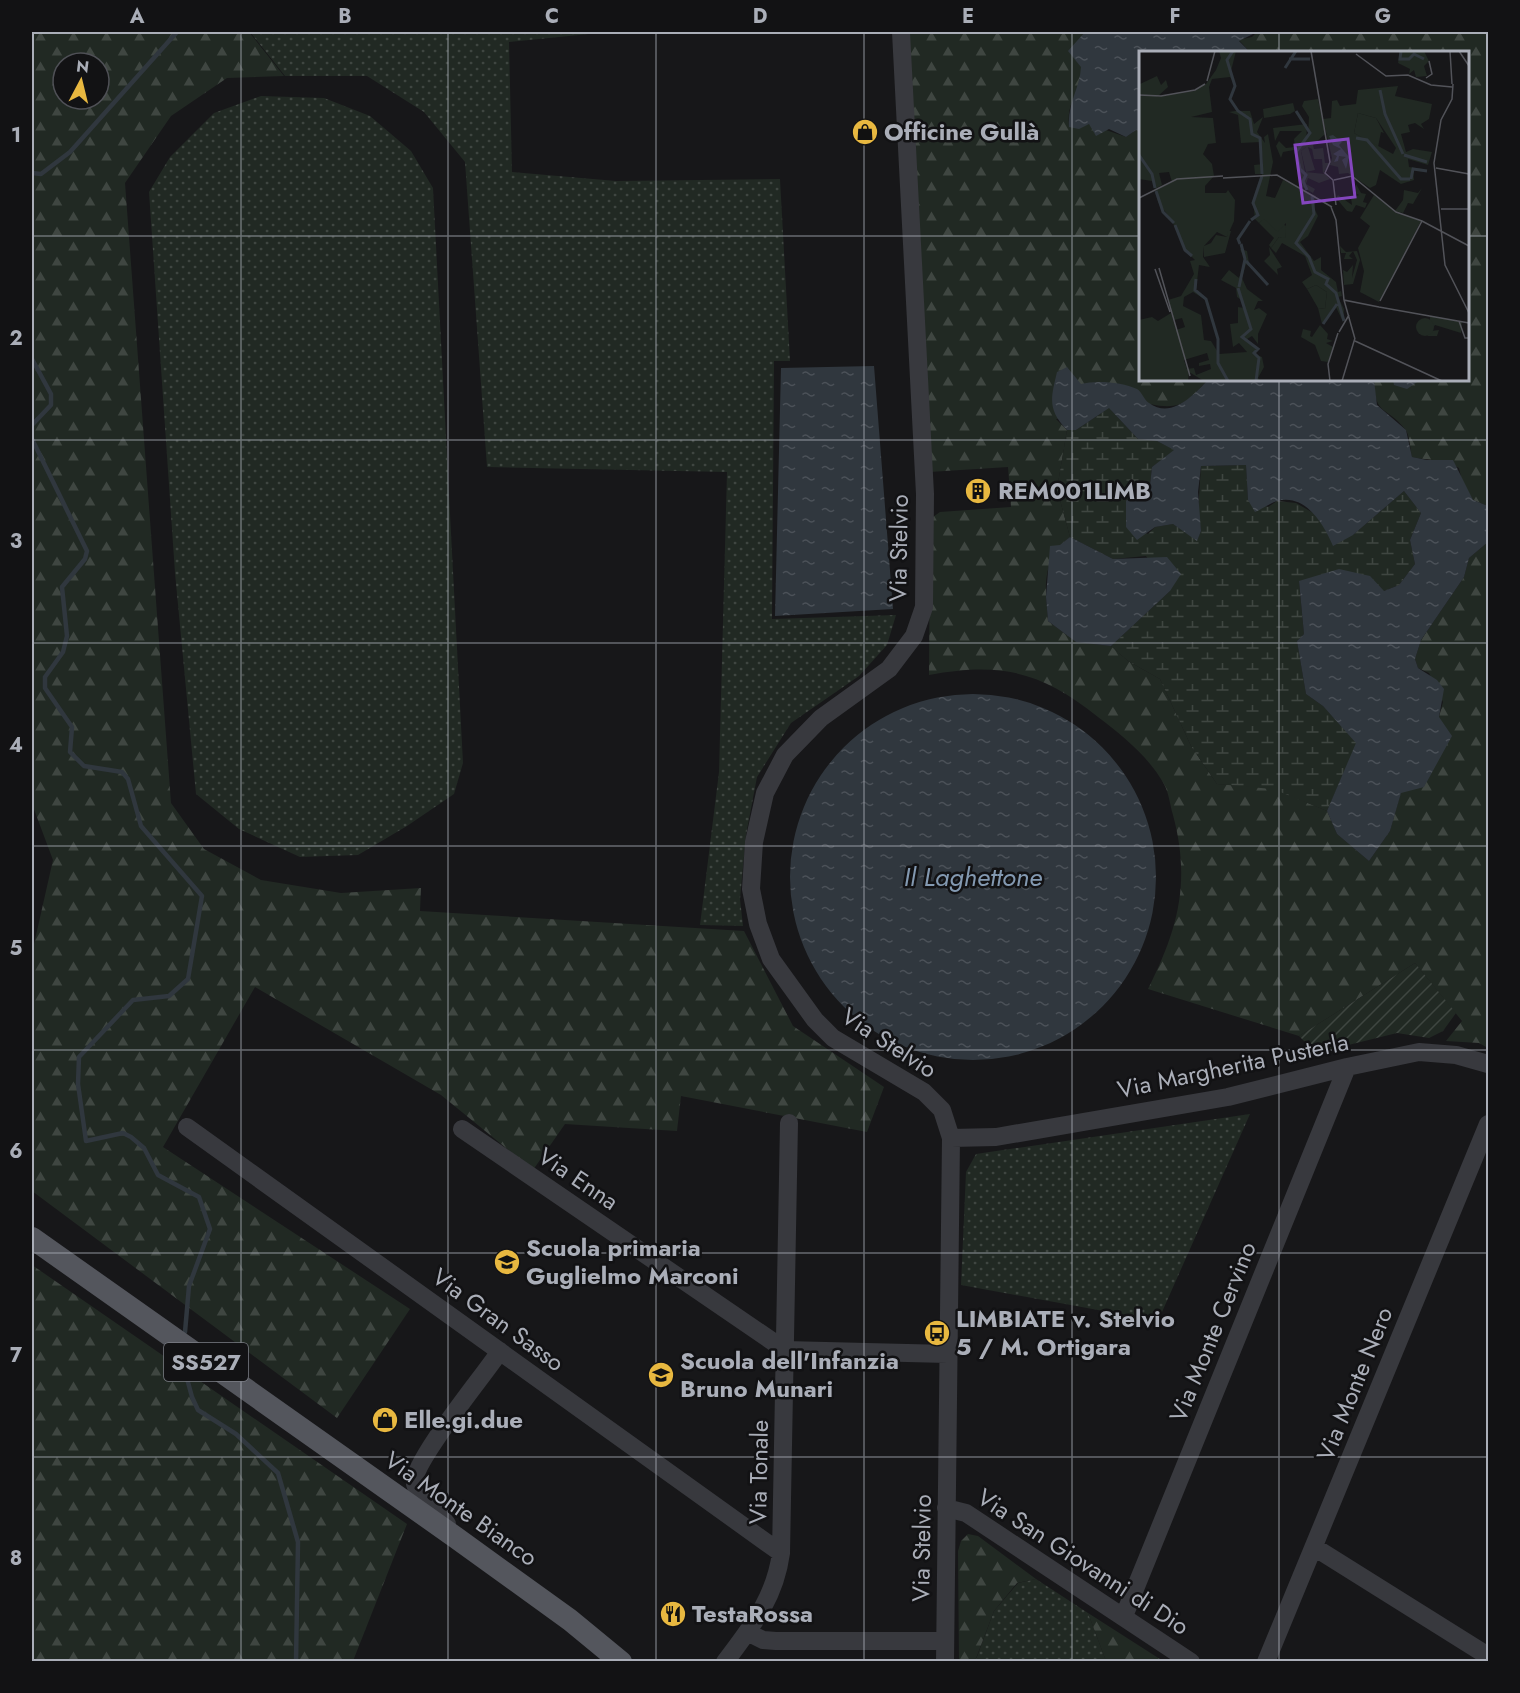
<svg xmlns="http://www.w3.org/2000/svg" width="1520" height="1693" viewBox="0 0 1520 1693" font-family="Jost,sans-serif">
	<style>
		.grass { fill: url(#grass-dots) }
		.forest { fill: url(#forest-firs); fill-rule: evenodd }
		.wetland { fill: url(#wetland-marsh) }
		.garden { fill: url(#garden-furrows) }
		.water { fill: url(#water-ripples) }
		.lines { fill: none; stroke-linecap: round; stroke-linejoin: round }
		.stream { stroke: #30373e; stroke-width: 4.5 }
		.minor { stroke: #38393e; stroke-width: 18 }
		.major { stroke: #54565d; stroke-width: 22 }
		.grid { fill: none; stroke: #aaaeb8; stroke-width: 1.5; stroke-opacity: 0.55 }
		.labels { text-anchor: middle; stroke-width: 5; stroke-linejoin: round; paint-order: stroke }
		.shield { fill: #121214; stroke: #7c7f87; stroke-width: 1.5 }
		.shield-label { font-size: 22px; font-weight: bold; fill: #aaaeb8 }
		.poi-label { font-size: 24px; font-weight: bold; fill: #aaaeb8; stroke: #121214; text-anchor: start }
		.street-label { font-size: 24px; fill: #aaaeb8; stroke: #121214 }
		.water-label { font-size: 26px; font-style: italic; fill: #8399b1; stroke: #121214 }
		.inset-river { fill: none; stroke: #30373e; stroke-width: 3 }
		.inset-road { fill: none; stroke: #525359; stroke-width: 1.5 }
		.view { fill: #8446be; fill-opacity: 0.15; stroke: #8446be; stroke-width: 3 }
		.inset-edge { fill: none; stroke: #aaaeb8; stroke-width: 3 }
		.neatline { fill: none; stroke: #aaaeb8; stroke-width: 2 }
		.grid-label { font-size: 20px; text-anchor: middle; font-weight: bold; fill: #aaaeb8 }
	</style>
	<defs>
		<pattern id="grass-dots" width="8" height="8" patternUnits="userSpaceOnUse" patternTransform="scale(1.5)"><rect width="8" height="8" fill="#212923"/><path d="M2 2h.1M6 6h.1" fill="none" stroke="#3f4641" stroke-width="1.8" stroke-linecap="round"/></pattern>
		<pattern id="forest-firs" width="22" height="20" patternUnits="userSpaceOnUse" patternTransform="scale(1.5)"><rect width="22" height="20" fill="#212923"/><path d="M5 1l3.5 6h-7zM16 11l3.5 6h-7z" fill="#3f4641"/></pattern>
		<pattern id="wetland-marsh" width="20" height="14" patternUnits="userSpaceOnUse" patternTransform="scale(1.5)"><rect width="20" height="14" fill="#212923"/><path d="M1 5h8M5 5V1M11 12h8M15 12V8" fill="none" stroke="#3f4641"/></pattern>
		<pattern id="garden-furrows" width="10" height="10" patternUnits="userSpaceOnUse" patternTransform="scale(1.5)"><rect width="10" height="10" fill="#212923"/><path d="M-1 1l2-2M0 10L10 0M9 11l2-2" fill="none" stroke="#3f4641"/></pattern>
		<pattern id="water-ripples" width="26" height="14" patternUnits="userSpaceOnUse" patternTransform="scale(1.5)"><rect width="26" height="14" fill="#30373e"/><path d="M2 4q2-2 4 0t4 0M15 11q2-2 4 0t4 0" fill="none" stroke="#4b5158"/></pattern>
	</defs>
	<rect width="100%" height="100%" fill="#171719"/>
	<path class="grass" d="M 250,32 L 609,32 L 509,42 L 512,172 L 616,181 L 780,179 L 790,361 L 774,361 L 772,619 L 896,615 L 887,645 L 859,676 L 791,723 L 757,777 L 746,835 L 740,899 L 743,926 L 700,925 L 719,772 L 727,472 L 487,467 L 465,162 L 424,112 L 367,76 L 285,76 Z
		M 261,96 L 324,98 L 370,116 L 411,151 L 433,188 L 463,763 L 454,794 L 407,826 L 358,855 L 300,857 L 239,829 L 196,794 L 175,573 L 149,192 L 170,157 L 214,113 Z
		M 1250,1114 L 1158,1321 L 961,1285 L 966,1172 L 976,1154 Z
		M 1036,1579 L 1088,1613 L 1106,1661 L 975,1662 L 994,1611 L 1018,1583 Z"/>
	<path class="forest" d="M 32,32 L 249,32 L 284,76 L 227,78 L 171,116 L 125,183 L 171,803 L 204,849 L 261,880 L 341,893 L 421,888 L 420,911 L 744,931 L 793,1026 L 884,1087 L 867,1132 L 681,1096 L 677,1131 L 565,1124 L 533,1170 L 441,1095 L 255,987 L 163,1147 L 410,1309 L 337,1418 L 32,1191 L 32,953 L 53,860 L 32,804 ZM 63,63 L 99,63 L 99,99 L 63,99 Z
		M 909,32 L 1085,32 C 1084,43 1083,75 1079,85 C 1073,102 1067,107 1069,127 L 1089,124 L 1126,137 L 1136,130 L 1140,131 L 1140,380 L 1208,380 C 1187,401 1182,411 1150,404 L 1056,419 L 1067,430 L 1057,489 L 1070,537 C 1041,561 1045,586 1048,621 L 1076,642 L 1111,646 L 1128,661 L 1160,679 L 1191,746 L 1217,784 L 1273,788 L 1327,811 L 1337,834 L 1369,861 L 1390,831 L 1401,792 L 1439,717 L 1443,702 L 1429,673 L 1418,668 L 1415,659 L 1421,640 L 1464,577 L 1469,558 L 1488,542 L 1488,1048 L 1479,1043 L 1446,1041 L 1462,1021 L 1415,963 L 1299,1036 L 1148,989 C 1178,929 1191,882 1173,815 C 1170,805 1169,793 1164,784 C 1148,756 1123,736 1098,717 C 1041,671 1001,662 929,675 L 930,519 L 940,512 L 1011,507 L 1008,467 L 929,472 Z
		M 1257,32 L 1488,32 L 1488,506 L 1473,500 L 1462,481 L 1459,468 C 1439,458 1432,461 1412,457 C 1410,449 1410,435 1405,429 C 1386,405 1375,417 1374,380 L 1468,380 L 1468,52 L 1250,52 L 1239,40 L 1252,37 Z
		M 32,1265 L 407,1524 L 353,1661 L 32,1661 Z
		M 968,1534 L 978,1536 L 1036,1579 L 1017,1583 L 994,1611 L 975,1661 L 959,1661 L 958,1551 L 961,1541 Z
		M 1088,1613 L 1163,1661 L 1106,1661 Z"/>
	<path class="wetland" d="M 1109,408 L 1138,439 L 1157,441 L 1175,450 L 1152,467 L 1150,485 L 1126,501 L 1126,527 L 1148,534 L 1155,527 L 1173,524 L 1197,540 L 1201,531 L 1198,512 L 1201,466 L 1246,465 L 1248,500 L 1268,507 L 1277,501 L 1296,503 L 1315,514 L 1323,524 L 1353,535 L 1404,491 L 1421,513 L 1410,540 L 1415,564 L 1399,585 L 1384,591 L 1299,582 L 1304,634 L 1297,641 L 1306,694 L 1323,706 L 1357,743 L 1327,811 L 1273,789 L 1217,784 L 1191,746 L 1160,679 L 1128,661 L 1111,646 L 1170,591 L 1146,556 L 1113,559 L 1070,537 L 1057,489 L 1067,430 L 1076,430 Z"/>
	<path class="garden" d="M 1415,963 L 1456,1013 L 1443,1031 L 1429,1038 L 1397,1033 L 1316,1053 L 1299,1036 Z"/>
	<path class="water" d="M 1085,32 L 1257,32 L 1239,41 L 1250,52 L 1140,52 L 1140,131 L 1136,130 L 1126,137 L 1109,129 L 1096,136 L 1089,124 L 1079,129 L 1069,127 C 1067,104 1080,88 1081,67 L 1068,51 Z
		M 874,366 L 893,609 L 775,616 L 781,368 Z
		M 1067,367 L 1081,384 C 1096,380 1122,382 1137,389 C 1142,392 1144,400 1149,403 C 1172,420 1194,394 1208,380 L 1374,380 L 1377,405 L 1406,430 L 1412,457 L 1427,460 L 1453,460 L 1473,500 L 1488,506 L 1488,542 L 1469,558 L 1464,577 L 1421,640 L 1415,659 L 1418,668 L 1437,680 L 1444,689 L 1439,717 L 1452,736 L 1424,787 L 1401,793 L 1390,831 L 1369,861 L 1337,834 L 1327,811 L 1356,743 L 1323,706 L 1306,694 L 1297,641 L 1304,634 L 1299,581 L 1339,569 L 1370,576 L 1384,591 L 1399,585 L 1415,564 L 1410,540 L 1421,513 L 1404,491 L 1353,535 L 1333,546 C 1324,525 1306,493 1277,501 C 1270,503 1262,509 1255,512 L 1248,500 L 1246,465 L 1201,466 L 1198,492 L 1201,531 L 1197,541 L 1173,524 L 1155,527 L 1137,540 L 1126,527 L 1126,501 L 1150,485 L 1152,467 L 1174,450 L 1157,441 L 1138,439 L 1109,408 L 1076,430 L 1067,430 C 1047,409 1051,398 1057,372 Z
		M 1393,380 L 1420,380 L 1407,389 L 1394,385 Z
		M 1070,537 L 1113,559 L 1167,557 L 1181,574 L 1170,591 L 1111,646 L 1076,642 L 1048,621 L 1046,597 L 1050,546 L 1060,545 Z
		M790 877a183 183 0 1 1 366 0a183 183 0 1 1-366 0Z"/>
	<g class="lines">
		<path class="stream" d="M 32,173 L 41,174 L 70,152 L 177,32
			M 32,359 L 51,394 L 51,405 L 32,425
			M 32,439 L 87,551 L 85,559 L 62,587 L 67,636 L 63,652 L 45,677 L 45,688 L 72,727 L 70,752 L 84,766 L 122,772 L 128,779 L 141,826 L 202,896 L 188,979 L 169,996 L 133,1000 L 79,1057 L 78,1084 L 86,1141 L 123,1133 L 131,1137 L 144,1148 L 158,1175 L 199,1197 L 210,1229 L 189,1286 L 185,1332
			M 182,1360 L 192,1397 L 198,1410 L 236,1434 L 278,1473 L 298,1542 L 296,1662"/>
		<path class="minor" d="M 901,32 L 925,494 L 924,607 L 914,636 L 889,669 L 821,718 L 785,755 L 765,793 L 754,842 L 751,889 L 758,924 L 771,959 L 815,1020 L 833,1038 L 924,1092 L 942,1110 L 951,1138 L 945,1662
			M 187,1127 L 781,1553
			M 462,1129 L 785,1350 L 948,1354
			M 951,1138 L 996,1137 L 1228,1097 L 1347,1067 L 1419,1052 L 1456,1055 L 1488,1064
			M 946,1508 L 966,1513 L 1191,1662
			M 447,1524 C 437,1512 419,1499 415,1484 C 410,1464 486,1373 500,1351
			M 1314,1547 L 1488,1656
			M 1124,1616 L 1347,1067
			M 747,1632 L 763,1640 L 776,1641 L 945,1641
			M 725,1662 C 752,1626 775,1598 781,1553 L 789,1123
			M 1266,1662 L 1488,1124"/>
		<path class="major" d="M 32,1238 L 455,1537 L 570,1620 L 621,1662"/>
	</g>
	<path class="grid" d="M 241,32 L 241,1662M 448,32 L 448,1662M 656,32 L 656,1662M 864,32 L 864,1662M 1072,32 L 1072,1662M 1279,32 L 1279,52M 32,236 L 1140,236M 1468,236 L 1488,236M 1279,380 L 1279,1662M 32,440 L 1488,440M 32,643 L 1488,643M 32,846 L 1488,846M 32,1050 L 1488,1050M 32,1253 L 1488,1253M 32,1457 L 1488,1457"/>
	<defs>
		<g id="shop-disc" transform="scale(1.35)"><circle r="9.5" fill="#e8b840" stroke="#121214"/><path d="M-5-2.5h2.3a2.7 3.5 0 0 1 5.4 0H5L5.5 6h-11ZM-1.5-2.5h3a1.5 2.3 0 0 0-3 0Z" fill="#111"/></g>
		<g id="building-disc" transform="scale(1.35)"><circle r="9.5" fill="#e8b840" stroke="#121214"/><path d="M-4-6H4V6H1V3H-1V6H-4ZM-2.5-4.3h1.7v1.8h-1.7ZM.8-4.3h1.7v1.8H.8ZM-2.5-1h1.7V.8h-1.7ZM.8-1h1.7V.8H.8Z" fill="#111"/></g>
		<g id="school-disc" transform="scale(1.35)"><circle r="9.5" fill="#e8b840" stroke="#121214"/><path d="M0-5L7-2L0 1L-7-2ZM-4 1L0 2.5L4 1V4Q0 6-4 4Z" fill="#111"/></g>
		<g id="bus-disc" transform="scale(1.35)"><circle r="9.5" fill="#e8b840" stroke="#121214"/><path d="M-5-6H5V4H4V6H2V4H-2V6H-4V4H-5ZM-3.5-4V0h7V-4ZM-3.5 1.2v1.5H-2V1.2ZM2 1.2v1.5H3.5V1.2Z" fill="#111"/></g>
		<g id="restaurant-disc" transform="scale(1.35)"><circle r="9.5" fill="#e8b840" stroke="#121214"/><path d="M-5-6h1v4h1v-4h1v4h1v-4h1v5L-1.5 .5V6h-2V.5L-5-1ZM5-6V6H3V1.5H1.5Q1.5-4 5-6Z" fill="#111"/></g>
	</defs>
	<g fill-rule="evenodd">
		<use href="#shop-disc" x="865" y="132"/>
		<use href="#building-disc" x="978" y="491"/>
		<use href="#school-disc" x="507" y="1262"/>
		<use href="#bus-disc" x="937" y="1333"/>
		<use href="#school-disc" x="661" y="1375"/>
		<use href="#shop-disc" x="385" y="1420"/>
		<use href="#restaurant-disc" x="673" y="1614"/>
	</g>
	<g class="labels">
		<rect class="shield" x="164" y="1343" width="84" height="38" rx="4.5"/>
		<g class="shield-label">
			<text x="206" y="1370">SS527</text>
		</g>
		<g class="poi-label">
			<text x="884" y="140">Officine Gullà</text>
			<text x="998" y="499">REM001LIMB</text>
			<text x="526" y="1256">Scuola primaria<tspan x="526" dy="28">Guglielmo Marconi</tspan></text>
			<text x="956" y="1327">LIMBIATE v. Stelvio<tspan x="956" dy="28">5 / M. Ortigara</tspan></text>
			<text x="680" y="1369">Scuola dell'Infanzia<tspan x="680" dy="28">Bruno Munari</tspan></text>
			<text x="404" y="1428">Elle.gi.due</text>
			<text x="692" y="1622">TestaRossa</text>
		</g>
		<g class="street-label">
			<text transform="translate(899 548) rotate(-89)" y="8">Via Stelvio</text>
			<text transform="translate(889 1043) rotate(33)" y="8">Via Stelvio</text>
			<text transform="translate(1233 1066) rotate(-12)" y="8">Via Margherita Pusterla</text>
			<text transform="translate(578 1179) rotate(34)" y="8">Via Enna</text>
			<text transform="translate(498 1320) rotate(36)" y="8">Via Gran Sasso</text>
			<text transform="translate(1213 1332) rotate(-68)" y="8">Via Monte Cervino</text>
			<text transform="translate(1355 1384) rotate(-68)" y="8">Via Monte Nero</text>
			<text transform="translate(759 1472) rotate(-89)" y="8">Via Tonale</text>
			<text transform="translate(461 1509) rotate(35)" y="8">Via Monte Bianco</text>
			<text transform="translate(922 1548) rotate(-89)" y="8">Via Stelvio</text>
			<text transform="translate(1083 1562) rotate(33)" y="8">Via San Giovanni di Dio</text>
		</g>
		<g class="water-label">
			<text x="973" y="886">Il Laghettone</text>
		</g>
	</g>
	<g transform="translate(1139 51)">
		<rect width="330" height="330" fill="#171719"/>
		<path d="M 179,48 L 186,83 L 174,94 L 175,98 L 184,97 L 186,112 L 190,112 L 184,123 L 183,108 L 175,108 L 173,98 L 169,96 L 176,119 L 167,121 L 162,100 L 167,96 L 164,93 L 169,86 L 170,66 L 163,55 L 165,50 ZM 154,52 L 156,60 L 151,63 L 125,67 L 124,58 ZM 219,62 L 237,67 L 245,82 L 242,81 L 239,96 L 215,82 ZM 217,133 L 222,142 L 227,143 L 224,151 L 228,152 L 226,157 L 217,154 L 213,161 L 208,160 L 197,147 L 199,144 L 213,154 L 212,147 L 220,144 L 216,142 ZM 283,137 L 274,153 L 269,152 L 264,162 L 256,160 L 264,149 L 265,139 L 279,142 ZM 125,167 L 148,175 L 146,188 L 140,186 L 132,197 L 130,194 L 135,187 L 120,172 ZM 177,234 L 188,241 L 186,258 L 179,257 L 168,238 ZM 291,265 L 323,271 L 322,282 L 296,274 L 292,280 L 300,279 L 298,285 L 289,285 L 285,279 L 282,281 L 287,276 L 291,276 Z" fill="#212923"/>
		<path d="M 80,0 L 97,0 L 92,20 L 97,35 L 91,26 L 73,28 L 70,36 L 73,61 L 52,66 L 74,67 L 77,92 L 69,93 L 64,103 L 73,113 L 75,125 L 66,135 L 66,142 L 87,142 L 89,139 L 96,149 L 95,170 L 88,186 L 78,181 L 65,195 L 64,206 L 71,216 L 60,214 L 57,239 L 65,248 L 54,241 L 45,246 L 44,255 L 62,264 L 65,289 L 72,290 L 80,303 L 108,301 L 100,292 L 94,296 L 91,273 L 99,272 L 99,256 L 105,257 L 104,250 L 98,246 L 97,237 L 82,229 L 90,219 L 100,227 L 106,209 L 101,198 L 108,200 L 110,212 L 126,228 L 107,213 L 103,227 L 108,238 L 124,250 L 119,250 L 115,259 L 120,257 L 128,263 L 119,283 L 119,293 L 113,285 L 108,288 L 119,297 L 116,303 L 123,306 L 125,316 L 119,327 L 122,330 L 65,330 L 50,321 L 49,330 L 0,330 L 0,269 L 13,266 L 19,270 L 32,262 L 37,279 L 46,276 L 43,267 L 35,269 L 29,249 L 42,245 L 55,223 L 51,210 L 56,209 L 46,199 L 33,170 L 19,151 L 17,139 L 33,131 L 30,121 L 20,122 L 23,134 L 16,138 L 13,130 L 0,128 L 1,33 L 18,25 L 22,34 L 27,29 L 29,36 L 18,46 L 55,40 L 67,33 L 77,19 L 82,7 ZM 68,302 L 70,309 L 60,312 L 60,315 L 71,313 L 72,318 L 57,324 L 55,317 L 48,318 L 45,309 ZM 261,0 L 285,0 L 290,10 L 285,15 L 288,25 L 277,26 L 275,19 L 270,23 L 271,18 L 259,12 ZM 259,35 L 256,45 L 293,53 L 290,68 L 282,73 L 285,78 L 276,72 L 269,74 L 271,81 L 262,83 L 267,101 L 274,98 L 293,101 L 289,114 L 269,108 L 270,116 L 284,118 L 288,121 L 274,118 L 275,129 L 262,133 L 241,119 L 237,134 L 231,137 L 209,122 L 200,123 L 199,116 L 191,114 L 193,107 L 184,68 L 192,67 L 193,50 L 198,49 L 201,55 L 217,53 L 219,39 ZM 219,62 L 237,67 L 257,97 L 254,103 L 215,82 ZM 96,60 L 111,60 L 115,73 L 124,66 L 118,81 L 126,92 L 125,86 L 129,83 L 134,111 L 127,145 L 136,147 L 144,129 L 177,145 L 175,157 L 179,165 L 169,185 L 161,191 L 175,210 L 182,206 L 182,219 L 197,231 L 199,241 L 202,240 L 203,245 L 199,246 L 205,258 L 204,271 L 196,254 L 183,273 L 179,257 L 186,258 L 188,241 L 177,234 L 168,238 L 163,231 L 173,224 L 166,205 L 143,192 L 137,202 L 132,197 L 140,186 L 146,187 L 147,172 L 139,181 L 125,168 L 120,172 L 116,168 L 114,151 L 123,123 L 116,123 L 115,114 L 124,113 L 122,91 L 102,92 L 99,64 L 90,61 ZM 168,73 L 167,96 L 162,100 L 166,121 L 186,123 L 191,128 L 180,132 L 169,127 L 167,133 L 176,138 L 174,142 L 162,135 L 155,99 L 144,101 L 142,107 L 137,95 L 140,90 L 147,97 L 156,96 L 155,88 L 163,80 L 141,80 L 136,90 L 134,77 ZM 201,195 L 207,201 L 218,200 L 221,209 L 214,233 L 205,234 L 204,219 L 208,221 L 214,214 L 213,227 L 218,209 L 214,200 L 210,205 L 214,208 L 205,208 L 207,202 L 202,202 ZM 130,196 L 143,216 L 138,218 L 139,224 L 125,210 L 131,204 Z" fill="#212923" fill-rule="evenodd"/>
		<path d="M277 276a9 9 0 1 1 18 0a9 9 0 1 1-18 0Z" fill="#212923"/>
		<path d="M 235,144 L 257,162 L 282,170 L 240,251 L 221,241 L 225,220 L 219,197 L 231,175 L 221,167 ZM 181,274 L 189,283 L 188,288 L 194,290 L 187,292 L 194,296 L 189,311 L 182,310 L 176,294 L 162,286 L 164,278 L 172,280 L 171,285 L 173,286 Z" fill="#212923"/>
		<path d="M 89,180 L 92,180 L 86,202 L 65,206 L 65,195 L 72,192 L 77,184 L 88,186 Z" fill="#212923"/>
		<path d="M 194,84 L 203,91 L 200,94 L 210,106 L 207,118 L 203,109 L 207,106 L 200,105 L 199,110 L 195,111 L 198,105 L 194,103 L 202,98 L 194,94 L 190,85 Z" fill="#30373e"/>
		<path class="inset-river" d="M 94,0 L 88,9 L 96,35 L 91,48 L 99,60 L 111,68 L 113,83 L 121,87 L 123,123M 262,0 L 261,8 L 270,8 L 275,3 L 285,8M 150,8 L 171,8M 146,17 L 157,0M 241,39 L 246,63 L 264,103M 157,60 L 171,82 L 157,101 L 161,118 L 167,124 L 164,130 L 168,139M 217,87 L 228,89 L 262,128 L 271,128M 0,104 L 13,123 L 16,137M 265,104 L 288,111M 272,128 L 274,118 L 288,120M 17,140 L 24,161 L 35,172M 173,145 L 175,163 L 157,192 L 170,206 L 176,221 L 189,228 L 187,233 L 197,242 L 205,270M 112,169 L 119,164 L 114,152 L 123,125M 36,174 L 46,199 L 53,205M 101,193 L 99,188 L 111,170M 107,210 L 129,234M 57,228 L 56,239 L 67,248 L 79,288 L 79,312 L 89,330M 100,236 L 106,208 L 102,193M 99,237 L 112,278 L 103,286 L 119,298 L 115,302 L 120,307 L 117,330M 184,273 L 198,253"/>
		<path class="inset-road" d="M 172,0 L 191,111 L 186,122 L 194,129 L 197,154M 311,0 L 313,33M 320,0 L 330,15M 217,3 L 247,25 L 269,24 L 292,34M 287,27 L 293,23 L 290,10M 68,30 L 76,0M 314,33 L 313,48 L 302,69 L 295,112 L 306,214 L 330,262M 292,34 L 313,36M 0,44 L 22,45 L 56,39 L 66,33M 297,117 L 330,123M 84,127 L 138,124 L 193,156M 195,129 L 213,125 L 257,161 L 283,170 L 330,195M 0,147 L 38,128 L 84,125M 192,156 L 197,169 L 205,249 L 240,256M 302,158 L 330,158M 20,217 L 51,325M 16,218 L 31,261M 205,249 L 216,288M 241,250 L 283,170M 240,256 L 330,272M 320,270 L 326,287 L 330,287M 200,281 L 210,264M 216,290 L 303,330M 191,330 L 189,313 L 199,282M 203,330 L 216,287"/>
		<path class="view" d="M 209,88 L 216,146 L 164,152 L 156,94 Z"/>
		<rect width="330" height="330" class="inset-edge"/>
	</g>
	<rect width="1520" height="1693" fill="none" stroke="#121214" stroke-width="66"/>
	<g transform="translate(81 81) rotate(7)"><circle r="28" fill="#121214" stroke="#4f5056" stroke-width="1.5"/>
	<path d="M0-4.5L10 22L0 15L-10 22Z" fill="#e8b840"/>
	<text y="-9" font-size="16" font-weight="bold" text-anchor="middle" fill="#aaaeb8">N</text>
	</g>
	<rect x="33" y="33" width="1454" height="1627" class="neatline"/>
	<g class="grid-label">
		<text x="137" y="23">A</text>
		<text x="345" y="23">B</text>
		<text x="552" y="23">C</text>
		<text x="760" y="23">D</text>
		<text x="968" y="23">E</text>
		<text x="1175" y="23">F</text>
		<text x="1383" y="23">G</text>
		<text x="16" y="142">1</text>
		<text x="16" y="345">2</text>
		<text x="16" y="548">3</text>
		<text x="16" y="752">4</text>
		<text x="16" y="955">5</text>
		<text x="16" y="1158">6</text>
		<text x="16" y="1362">7</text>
		<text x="16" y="1565">8</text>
	</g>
</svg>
